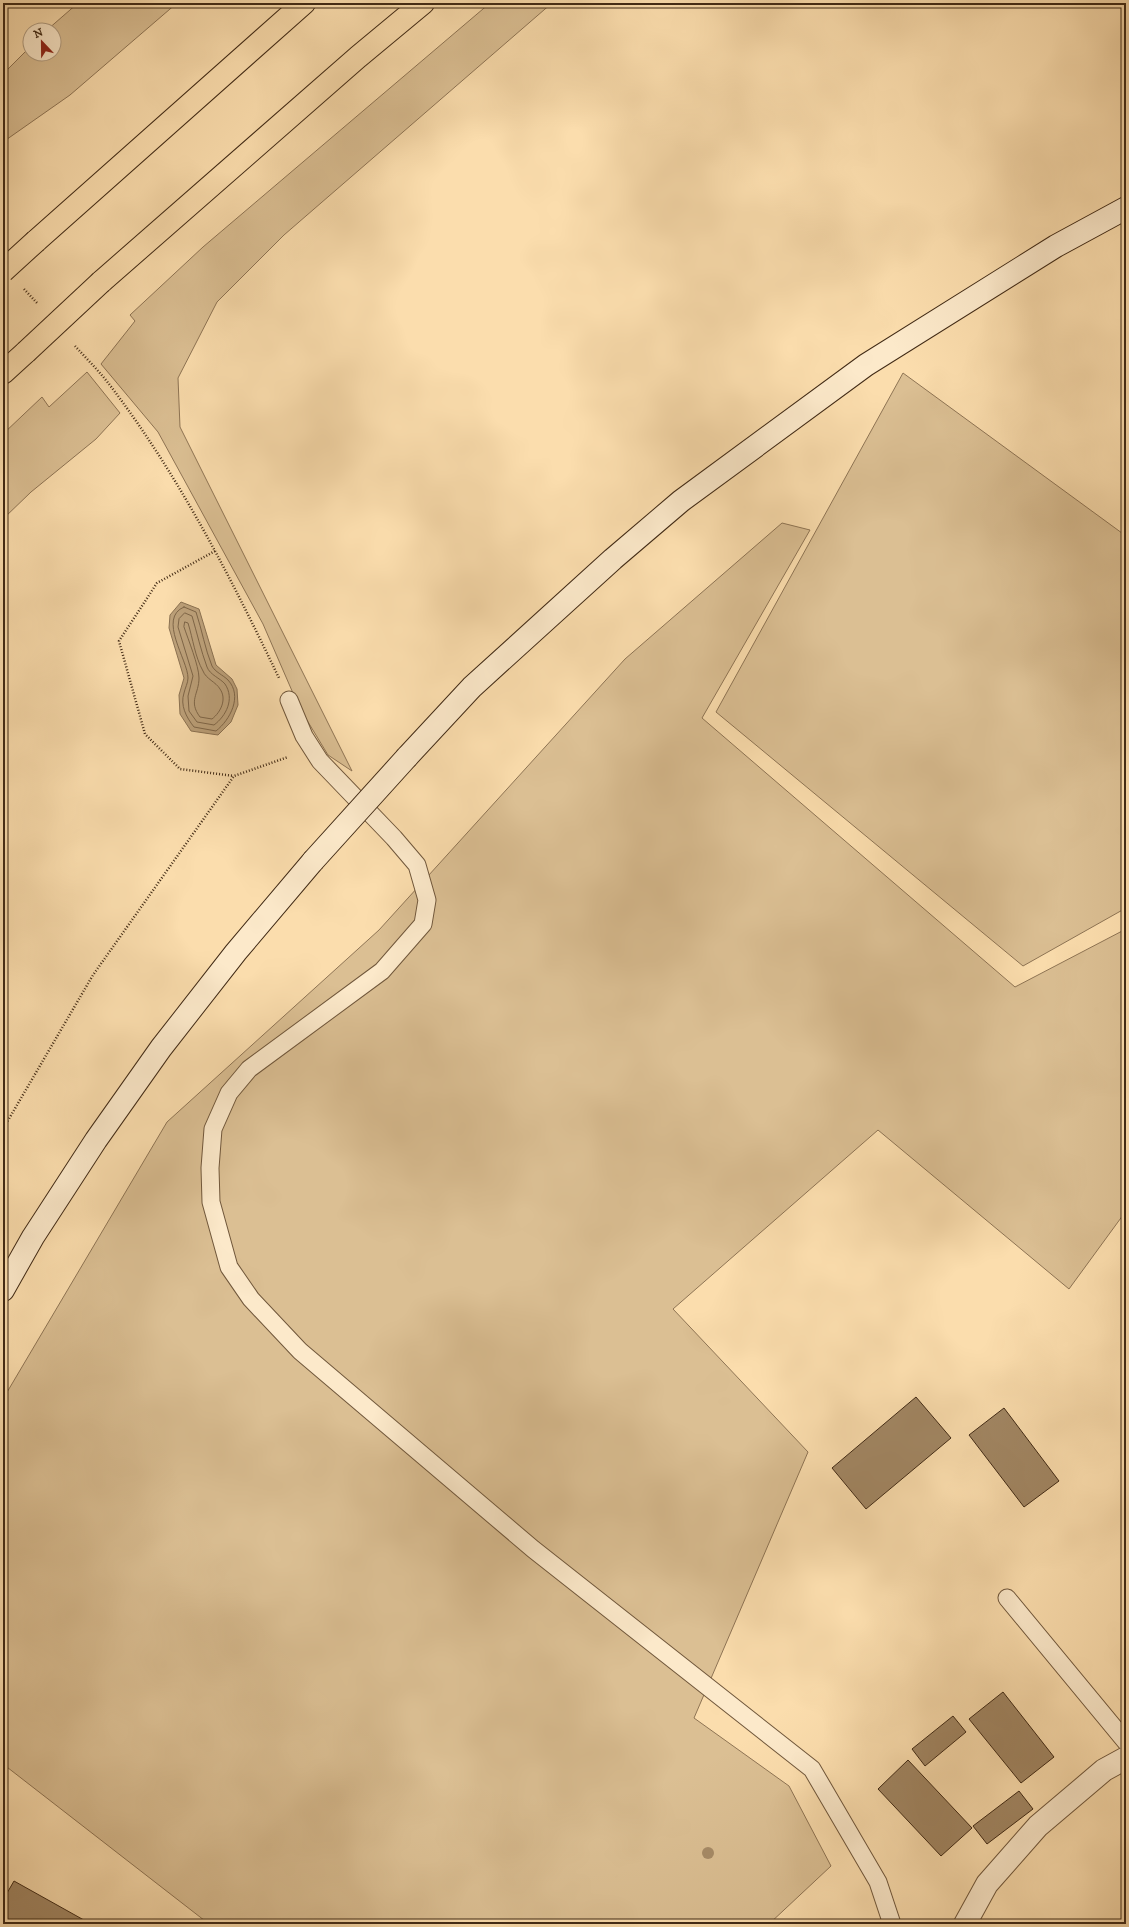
<svg xmlns="http://www.w3.org/2000/svg" width="1129" height="1927" viewBox="0 0 1129 1927" font-family="'IM FELL DW Pica',serif">
	<style>
		.green { fill: #dbbf93; stroke: #8e7454 }
		.water { fill: #bca079; stroke: #8b7151 }
		.lines { fill: none; stroke-linecap: round; stroke-linejoin: round }
		.shore { stroke: #7e6547; stroke-width: 1 }
		.building { fill: #a28764; stroke: #412a15 }
		.service-casing { stroke: #70573b; stroke-width: 19 }
		.minor-casing { stroke: #70573b; stroke-width: 24 }
		.secondary-casing { stroke: #412a15; stroke-width: 24 }
		.motorway-casing { stroke: #412a15; stroke-width: 24 }
		.path { stroke: #412a15; stroke-width: 2.5; stroke-dasharray: 1 2; stroke-linecap: butt }
		.service { stroke: #fce9ca; stroke-width: 17 }
		.minor { stroke: #fce9ca; stroke-width: 22 }
		.secondary { stroke: #fce9ca; stroke-width: 22 }
		.motorway { stroke: #fbddad; stroke-width: 22 }
		.secondary-bridge-casing { stroke: #412a15; stroke-width: 24; stroke-linecap: butt }
		.motorway-bridge-casing { stroke: #412a15; stroke-width: 24; stroke-linecap: butt }
		.secondary-bridge { stroke: #fce9ca; stroke-width: 22 }
		.motorway-bridge { stroke: #fbddad; stroke-width: 22 }
		.tree { fill: #a68b67 }
	</style>
	<rect width="100%" height="100%" fill="#fbddad"/>
	<filter id="stains"><feTurbulence type="fractalNoise" baseFrequency=".005" numOctaves="4"/><feColorMatrix values="0 0 0 0 .2 0 0 0 0 .09 0 0 0 0 .02 0 0 0 .5 -.17"/></filter>
	<radialGradient id="worn" r=".72"><stop offset=".6" stop-color="#630" stop-opacity="0"/><stop offset="1" stop-color="#630" stop-opacity=".3"/></radialGradient>
	<path class="green" d="M 78,3 L 177,3 L 70,95 L 3,142 L 3,74 L 30,47 L 30,54 L 54,54 L 54,30 L 47,30 Z
		M 490,3 L 552,3 L 284,235 L 217,302 L 178,378 L 180,427 L 352,771 L 328,755 L 299,707 L 263,624 L 158,432 L 101,364 L 135,321 L 130,315 L 203,247 Z
		M 87,372 L 120,413 L 96,439 L 31,492 L 3,519 L 3,434 L 42,397 L 49,407 Z
		M 903,373 L 1126,536 L 1126,908 L 1023,966 L 716,712 Z
		M 782,523 L 810,530 L 702,718 L 1015,987 L 1126,929 L 1126,1211 L 1069,1289 L 878,1130 L 673,1309 L 808,1452 L 694,1718 L 789,1786 L 831,1866 L 769,1924 L 209,1924 L 3,1764 L 3,1399 L 167,1122 L 379,930 L 625,659 Z"/>
	<path class="water" d="M 181,602 L 199,609 L 216,665 L 232,679 L 237,689 L 238,705 L 231,722 L 218,735 L 191,731 L 180,714 L 179,695 L 184,678 L 169,628 L 170,615 Z"/>
	<g class="lines">
		<path class="shore" d="M 184,607 L 196,612 C 202,630 205,649 212,666 C 215,672 223,675 228,680 C 243,696 230,720 216,731 L 194,727 C 186,717 180,705 184,693 C 185,688 188,683 188,678 C 188,660 157,618 184,607 Z
			M 185,613 L 192,616 C 197,633 201,651 207,667 C 210,675 220,678 225,684 C 235,699 226,716 214,725 L 197,722 L 189,711 L 188,696 L 193,676 L 178,627 L 179,619 Z
			M 185,622 L 188,623 C 193,639 195,657 203,671 C 206,679 216,682 220,689 C 227,699 221,712 212,719 L 200,717 C 188,701 199,694 199,678 C 199,666 188,639 184,627 Z"/>
	</g>
	<path class="building" d="M 916,1397 L 951,1438 L 866,1509 L 832,1468 Z
		M 1004,1408 L 1059,1481 L 1024,1507 L 969,1435 Z
		M 1003,1692 L 1054,1757 L 1021,1783 L 969,1719 Z
		M 953,1716 L 966,1732 L 925,1766 L 912,1749 Z
		M 908,1760 L 972,1828 L 941,1856 L 878,1789 Z
		M 1019,1791 L 1033,1809 L 987,1844 L 973,1826 Z
		M 14,1881 L 91,1924 L 3,1924 L 3,1900 Z"/>
	<g class="lines">
		<g class="service-casing">
			<path id="service" d="M 289,700 L 304,736 L 320,761 L 394,838 L 417,865 L 427,900 L 423,924 L 382,971 L 249,1069 L 229,1093 L 213,1129 L 210,1168 L 211,1202 L 229,1267 L 251,1299 L 300,1351 L 533,1549 L 812,1769 L 878,1882 L 892,1924
				M 1007,1598 L 1126,1742"/>
		</g>
		<g class="minor-casing">
			<path id="minor" d="M 965,1924 L 987,1884 L 1038,1826 L 1104,1770 L 1126,1758"/>
		</g>
		<g class="secondary-casing">
			<path id="secondary" d="M 407,757 L 472,687 L 613,559 L 681,501 L 866,365 L 1056,246 L 1126,208
				M 3,1290 L 33,1237 L 96,1140 L 161,1048 L 236,952 L 313,861"/>
		</g>
		<g class="motorway-casing">
			<path id="motorway" d="M 36,241 L 304,3
				M 101,282 L 358,57 L 423,3
				M 3,373 L 26,352"/>
		</g>
		<path class="path" d="M 24,289 L 37,303
			M 75,346 C 86,358 99,371 109,384 C 178,474 230,576 279,678
			M 215,551 L 157,583 L 119,641 L 145,734 L 180,769 L 234,776
			M 3,1129 L 93,975 L 234,776 L 288,757"/>
		<use href="#service" class="service"/>
		<use href="#minor" class="minor"/>
		<use href="#secondary" class="secondary"/>
		<use href="#motorway" class="motorway"/>
		<g class="secondary-bridge-casing">
			<path id="secondary-bridge" d="M 313,861 L 407,757"/>
		</g>
		<g class="motorway-bridge-casing">
			<path id="motorway-bridge" d="M 3,271 L 36,241
				M 26,352 L 101,282"/>
		</g>
		<use href="#secondary-bridge" class="secondary-bridge"/>
		<use href="#motorway-bridge" class="motorway-bridge"/>
	</g>
	<circle class="tree" cx="708" cy="1853" r="6"/>
	<rect width="1129" height="1927" fill="none" stroke="#fbddad" stroke-width="16"/>
	<rect x="4" y="4" width="1121" height="1919" fill="none" stroke="#412a15" stroke-width="2"/>
	<rect x="8" y="8" width="1113" height="1911" fill="none" stroke="#412a15"/>
	<g transform="translate(42 42) rotate(338)"><circle r="19" fill="#fce9ca" stroke="#b19d82"/>
	<path d="M0-3L7 15L0 10L-7 15Z" fill="#8f2418"/>
	<text y="-6" font-size="11" font-weight="bold" text-anchor="middle" fill="#412a15">N</text>
	</g>
	<rect width="100%" height="100%" filter="url(#stains)"/>
	<rect width="100%" height="100%" fill="url(#worn)"/>
</svg>
